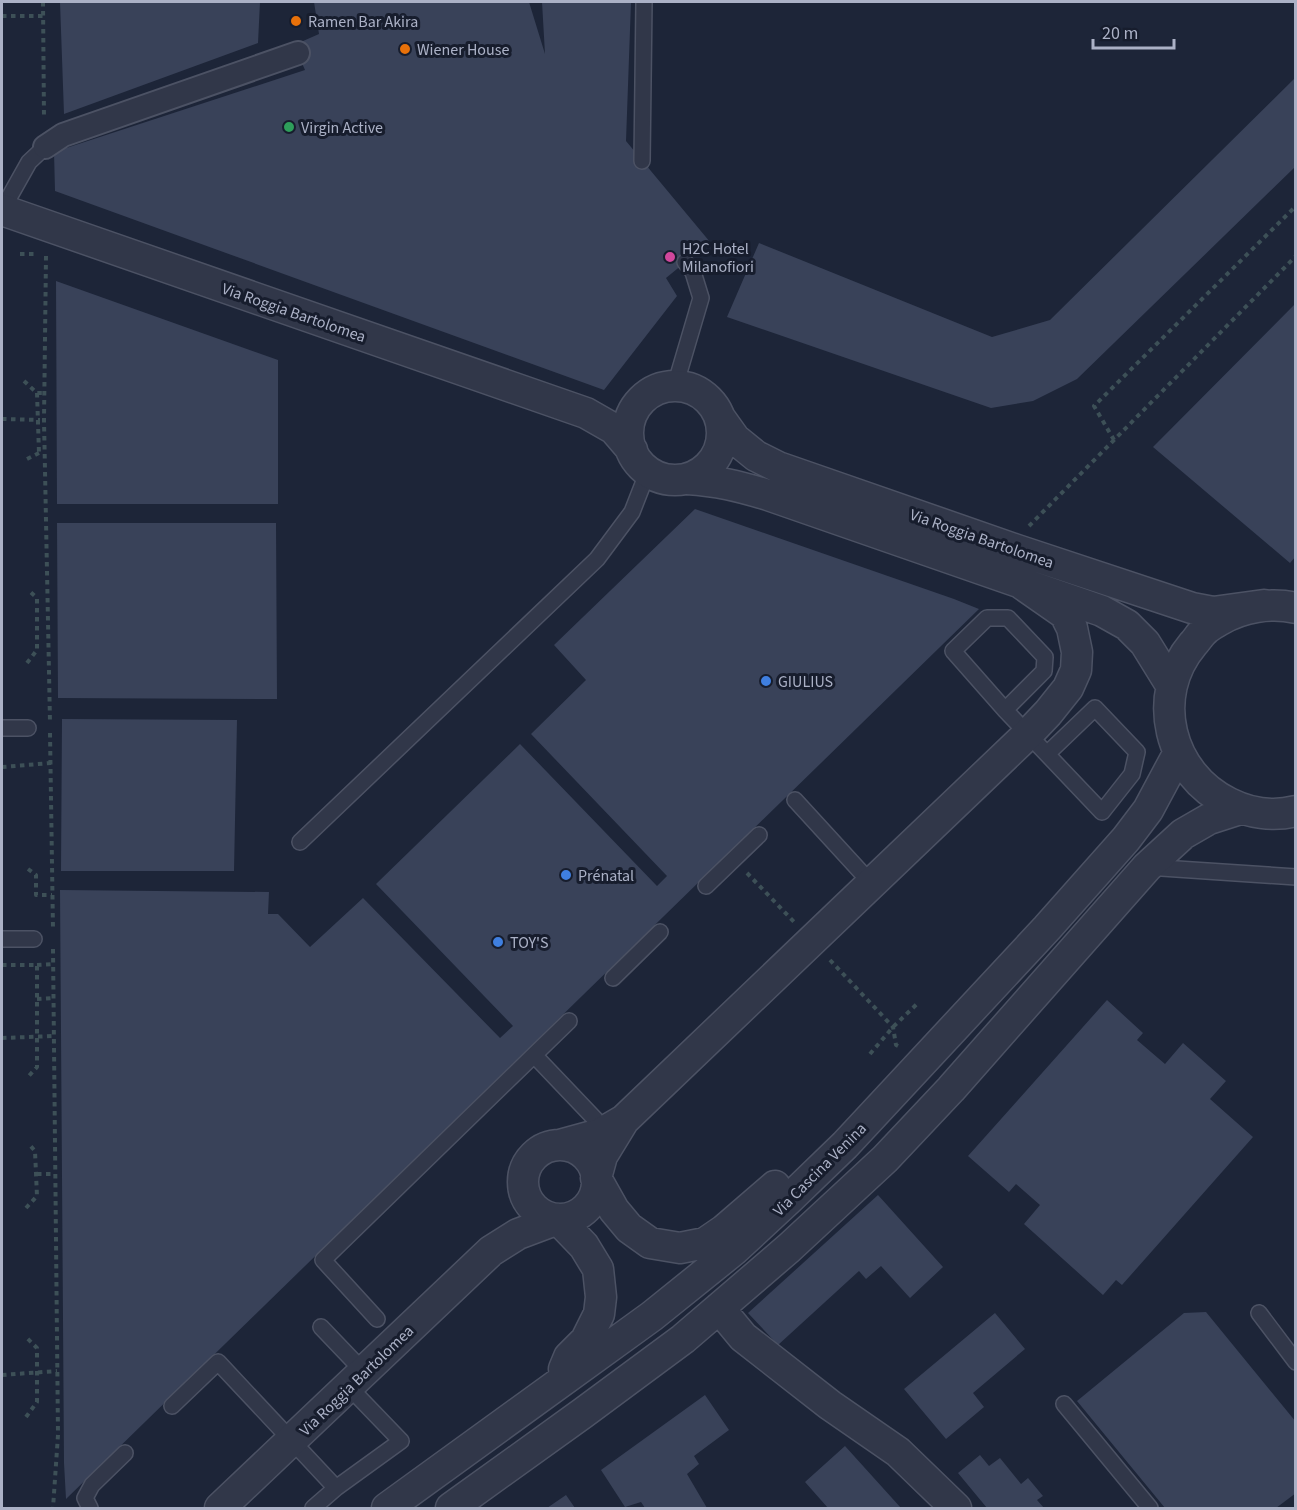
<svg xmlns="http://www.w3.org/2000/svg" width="1297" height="1510" viewBox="0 0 1297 1510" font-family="'Source Sans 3',sans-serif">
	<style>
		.building { fill: #394259 }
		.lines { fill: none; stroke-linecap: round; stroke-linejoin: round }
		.service-casing { stroke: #4c5264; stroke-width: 18 }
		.pedestrian-casing { stroke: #4c5264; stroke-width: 26 }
		.minor-casing { stroke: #4c5264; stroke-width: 33 }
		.path { stroke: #3d5057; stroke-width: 4; stroke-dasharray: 4.5 4.5; stroke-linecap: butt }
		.service { stroke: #313749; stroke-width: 15 }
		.pedestrian { stroke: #313749; stroke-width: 22 }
		.minor { stroke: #313749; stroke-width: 30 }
		.food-dot { fill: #e8710a; stroke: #171d2d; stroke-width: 2 }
		.leisure-dot { fill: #2e9e5b; stroke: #171d2d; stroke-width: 2 }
		.hotel-dot { fill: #d1479c; stroke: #171d2d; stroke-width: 2 }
		.shop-dot { fill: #3f7fe0; stroke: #171d2d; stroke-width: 2 }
		.labels { text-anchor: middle; stroke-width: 6; stroke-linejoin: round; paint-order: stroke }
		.poi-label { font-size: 16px; fill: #abb1c6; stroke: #171d2d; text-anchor: start }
		.street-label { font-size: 16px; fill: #abb1c6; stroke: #171d2d }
	</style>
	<rect width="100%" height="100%" fill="#1d2538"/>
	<path class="building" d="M 60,2 L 260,2 L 258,43 L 64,114 Z
		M 314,2 L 529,2 L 545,54 L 542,2 L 631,2 L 626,141 L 710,242 L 666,278 L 677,296 L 604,390 L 55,191 L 54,152 L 305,70 L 294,45 L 319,34 Z
		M 1296,77 L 1296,166 L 1077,379 L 1033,401 L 991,408 L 727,317 L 759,243 L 992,337 L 1050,320 Z
		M 56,281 L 278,360 L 278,504 L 57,504 Z
		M 1296,303 L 1296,556 L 1290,563 L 1153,447 Z
		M 695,509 L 954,599 L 979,609 L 66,1499 L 64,1463 L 60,890 L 269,892 L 268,914 L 278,914 L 310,947 L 363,898 L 500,1038 L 513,1026 L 376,884 L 520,744 L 657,886 L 667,876 L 531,734 L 586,680 L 554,645 Z
		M 57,523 L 276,523 L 277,699 L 58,698 Z
		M 62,719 L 237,720 L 234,871 L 61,871 Z
		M 1107,1000 L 1143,1033 L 1137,1040 L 1165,1064 L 1183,1043 L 1226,1081 L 1210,1099 L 1253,1137 L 1122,1285 L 1116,1280 L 1103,1295 L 1024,1224 L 1040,1205 L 1016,1184 L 1009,1192 L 968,1156 Z
		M 878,1195 L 943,1267 L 910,1298 L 881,1266 L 866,1279 L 859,1271 L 778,1345 L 748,1313 Z
		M 1206,1312 L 1296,1422 L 1296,1493 L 1276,1508 L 1165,1508 L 1077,1401 L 1184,1313 Z
		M 995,1313 L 1025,1349 L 973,1393 L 984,1407 L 946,1439 L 904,1389 Z
		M 705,1395 L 729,1430 L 694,1456 L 699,1464 L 687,1474 L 707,1508 L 645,1508 L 641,1502 L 625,1507 L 601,1470 Z
		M 845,1446 L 901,1508 L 828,1508 L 805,1482 Z
		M 980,1455 L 989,1466 L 1000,1458 L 1021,1484 L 1028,1478 L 1043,1496 L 1037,1500 L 1044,1508 L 987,1508 L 958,1473 Z
		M 566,1495 L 575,1508 L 547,1508 Z"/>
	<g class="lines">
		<g class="service-casing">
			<path id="service" d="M 642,161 L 644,2
				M 2,210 L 29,162 L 45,147
				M 675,386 L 701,298 L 693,272 L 685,262
				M 1005,710 L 1044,671 L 1045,657 L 1008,618 L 987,618 L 953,651 L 1005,710 L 1102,812 L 1132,774 L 1137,752 L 1095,708 L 1047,754
				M 2,728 L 28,728
				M 795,800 L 871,883
				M 300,842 L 597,559 L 632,512 L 648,471
				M 1147,867 L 1296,877
				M 706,886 L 759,835
				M 2,939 L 34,939
				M 613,978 L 660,932
				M 569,1021 L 534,1055 L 595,1119 L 600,1134
				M 1259,1313 L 1296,1362
				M 377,1319 L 323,1260 L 534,1055
				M 321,1327 L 364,1372
				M 1064,1404 L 1150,1508
				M 172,1406 L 218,1362 L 336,1488
				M 90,1508 L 85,1498 L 92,1485 L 125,1453
				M 313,1508 L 336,1488 L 401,1441 L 349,1387"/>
		</g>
		<g class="pedestrian-casing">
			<path id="pedestrian" d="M 45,147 L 63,135 L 298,53"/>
		</g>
		<g class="minor-casing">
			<path id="minor" d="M 2,210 L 586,413 L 614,429 L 632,450
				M628 433a47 47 0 1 1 94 0a47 47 0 1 1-94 0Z
				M 720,418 L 735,439 L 756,456 L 778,467 L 1017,550 L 1192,608 L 1213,612 L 1264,605
				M 687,479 C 718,481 738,486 768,495 L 1102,611 L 1127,625 L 1145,643 L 1171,685
				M 1296,608 C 1271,602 1242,607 1220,620 C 1215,623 1209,626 1205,630 C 1200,634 1197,640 1193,644 C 1149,696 1169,774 1229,803 C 1249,813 1273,817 1296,811
				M 624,1120 L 1028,734 L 1048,713 L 1068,688 L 1076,670 L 1077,652 L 1072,628 L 1065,614 L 1022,584
				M 560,1145 L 600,1134 L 624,1120 L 602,1156 L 596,1178 L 614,1210 L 629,1228 L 650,1243 L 680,1248 L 705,1243 L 724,1230 L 775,1186
				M523 1182a37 37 0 1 1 74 0a37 37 0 1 1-74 0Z
				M 719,1308 L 743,1337 L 830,1405 L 898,1452 L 956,1508
				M 220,1508 L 491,1251 L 518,1234 L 558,1219 L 584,1246 L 598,1269 L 601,1297 L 599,1314 L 586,1340 L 569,1357 L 564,1369
				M 387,1508 L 652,1316 L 734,1250 L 789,1199 L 845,1145 L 1047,928 L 1126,839 L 1148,810 L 1178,754
				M 451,1508 L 583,1413 L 683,1339 L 789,1248 L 885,1159 L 951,1089 L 1147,867 L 1183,834 L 1209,819 L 1240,809"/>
		</g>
		<path class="path" d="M 43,2 L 44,118
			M 2,16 L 43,16
			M 20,254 L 38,254
			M 46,256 L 44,420 L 50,722
			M 24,381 L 37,393 L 44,393
			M 37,393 L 39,453
			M 2,419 L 40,420
			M 1114,440 L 1094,406 L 1296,206
			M 27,459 L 39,453
			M 1029,526 L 1296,256
			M 27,663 L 37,650 L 37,598 L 28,590
			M 50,733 L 53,929
			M 2,767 L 51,763
			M 28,869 L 36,875 L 36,895 L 52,895
			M 747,873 L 794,922
			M 53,949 L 58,1435 L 53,1508
			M 830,960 L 893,1027 L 896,1045 L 898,1046
			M 2,965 L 37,965 L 37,1067 L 27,1078
			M 37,965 L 53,964
			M 37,999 L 53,998
			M 2,1038 L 54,1036
			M 870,1054 L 893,1027 L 918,1003
			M 37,1174 L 55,1174
			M 26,1208 L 37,1196 L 35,1151 L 28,1143
			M 2,1375 L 57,1371
			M 26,1417 L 37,1402 L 37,1348 L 27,1338"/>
		<use href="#service" class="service"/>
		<use href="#pedestrian" class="pedestrian"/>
		<use href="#minor" class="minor"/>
	</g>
	<g class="food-dot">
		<circle cx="296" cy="21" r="6"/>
		<circle cx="405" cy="49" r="6"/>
	</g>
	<circle class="leisure-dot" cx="289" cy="127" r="6"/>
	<circle class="hotel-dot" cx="670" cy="257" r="6"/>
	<g class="shop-dot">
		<circle cx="766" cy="681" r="6"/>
		<circle cx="566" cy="875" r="6"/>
		<circle cx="498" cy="942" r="6"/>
	</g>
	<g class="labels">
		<g class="poi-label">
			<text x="308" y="27">Ramen Bar Akira</text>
			<text x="417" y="55">Wiener House</text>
			<text x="301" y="133">Virgin Active</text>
			<text x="682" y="254">H2C Hotel<tspan x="682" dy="18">Milanofiori</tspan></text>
			<text x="778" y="687">GIULIUS</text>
			<text x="578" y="881">Prénatal</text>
			<text x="510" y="948">TOY'S</text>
		</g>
		<g class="street-label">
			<text transform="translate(294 312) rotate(19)" y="6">Via Roggia Bartolomea</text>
			<text transform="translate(982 538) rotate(19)" y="6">Via Roggia Bartolomea</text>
			<text transform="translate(819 1169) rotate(-45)" y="6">Via Cascina Venina</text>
			<text transform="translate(356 1380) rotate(-44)" y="6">Via Roggia Bartolomea</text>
		</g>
	</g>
	<rect width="1297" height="1510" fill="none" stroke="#abb1c6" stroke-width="6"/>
	<path d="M1093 39v9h81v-9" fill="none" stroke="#abb1c6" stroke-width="3"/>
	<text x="1102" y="39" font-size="18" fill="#abb1c6" stroke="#171d2d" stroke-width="4.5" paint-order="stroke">20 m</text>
</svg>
